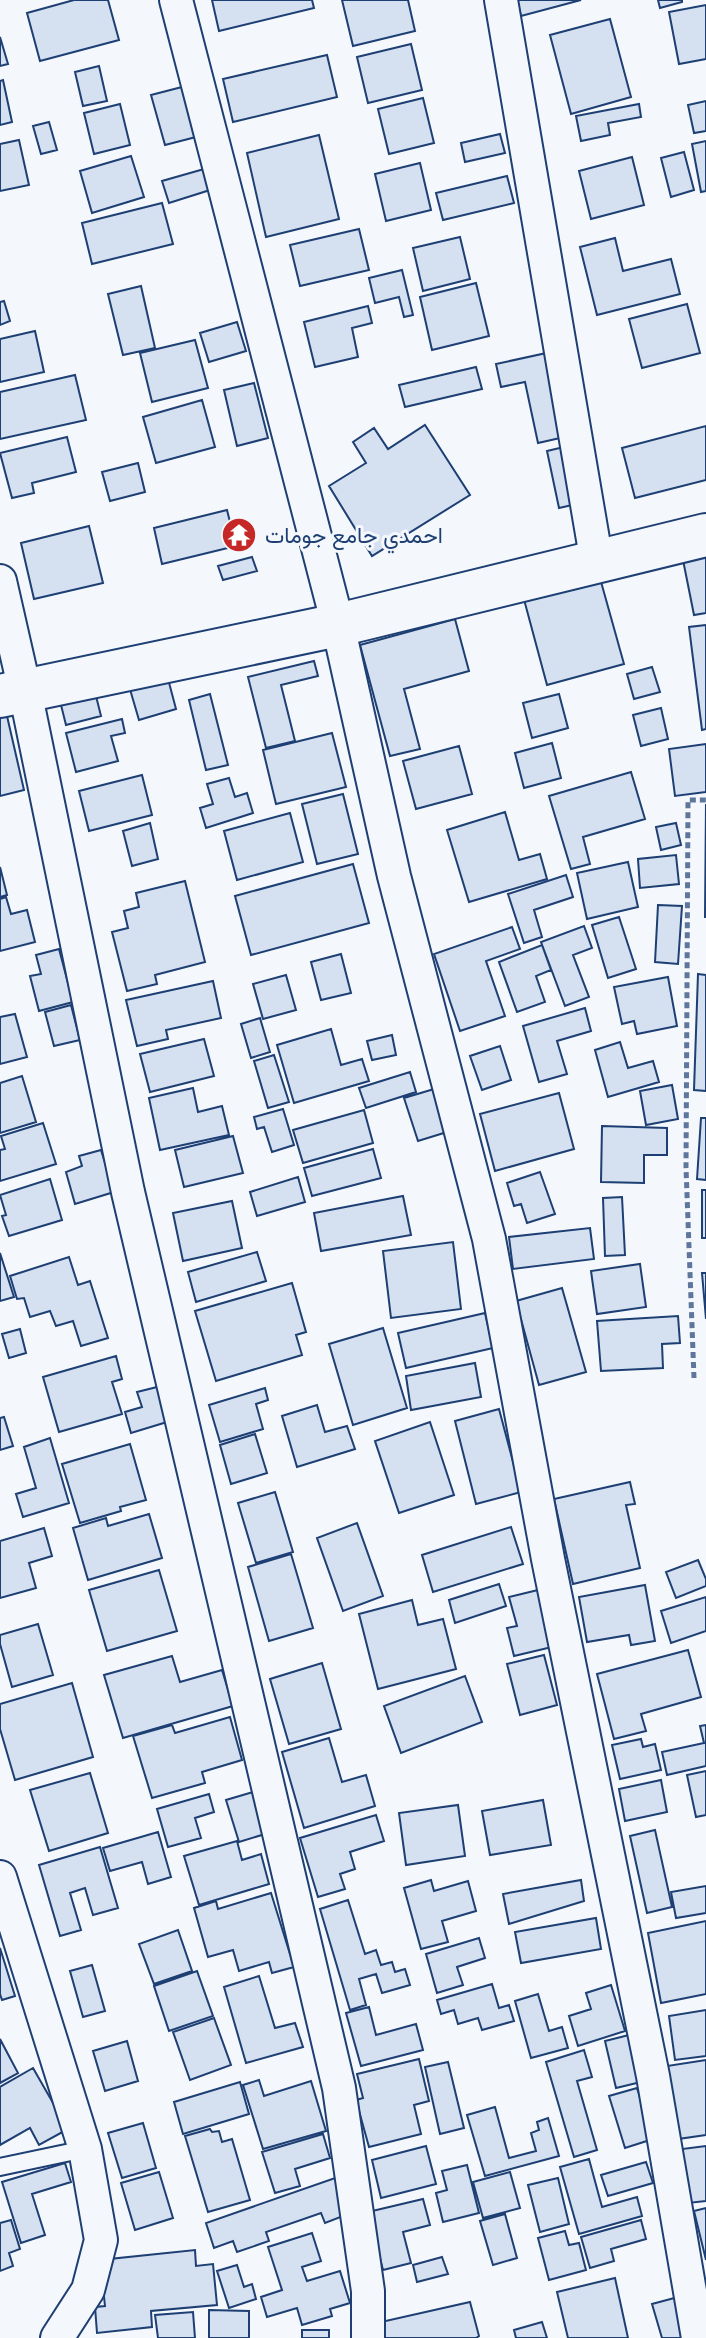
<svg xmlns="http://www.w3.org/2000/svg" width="706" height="2338" viewBox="0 0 706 2338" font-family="'Varela Round',Vazirmatn,sans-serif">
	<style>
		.building { fill: #d5e0f0; stroke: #1d3f73; stroke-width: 2 }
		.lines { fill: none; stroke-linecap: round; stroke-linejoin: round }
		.service-casing { stroke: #1d3f73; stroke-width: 20 }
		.minor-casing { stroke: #1d3f73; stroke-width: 36 }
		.tertiary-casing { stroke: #1d3f73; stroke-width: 46 }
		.path { stroke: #5e769c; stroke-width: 5; stroke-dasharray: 6 4; stroke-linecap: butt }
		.service { stroke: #f4f7fb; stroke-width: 16 }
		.minor { stroke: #f4f7fb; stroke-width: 32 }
		.tertiary { stroke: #f4f7fb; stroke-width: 42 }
		.labels { text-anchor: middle; stroke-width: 6; stroke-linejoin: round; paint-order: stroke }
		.poi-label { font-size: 22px; fill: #1d3f73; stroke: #f4f7fb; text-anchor: start }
	</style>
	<rect width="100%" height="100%" fill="#f4f7fb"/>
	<path class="building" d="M 74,0 L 108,0 L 119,40 L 40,61 L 27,13 Z
		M 212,0 L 312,0 L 314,8 L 219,31 Z
		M 342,0 L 408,0 L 415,31 L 353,46 Z
		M 517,0 L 581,0 L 521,16 Z
		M 658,0 L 682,0 L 682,2 L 660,8 Z
		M 706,5 L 706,59 L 679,64 L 669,12 Z
		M 610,19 L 631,97 L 571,114 L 550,35 Z
		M 0,37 L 8,64 L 0,66 Z
		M 411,44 L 422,90 L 368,103 L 357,57 Z
		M 327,55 L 337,97 L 233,122 L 223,79 Z
		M 99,66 L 107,101 L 83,106 L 75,72 Z
		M 3,80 L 12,122 L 0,125 L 0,81 Z
		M 182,87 L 196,137 L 165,145 L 151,95 Z
		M 423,98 L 434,143 L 389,154 L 378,109 Z
		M 706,101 L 706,131 L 694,133 L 688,105 Z
		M 120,104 L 130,145 L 94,154 L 84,113 Z
		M 639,104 L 641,117 L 608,123 L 610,135 L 581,141 L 576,116 Z
		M 49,122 L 57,150 L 41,154 L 33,126 Z
		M 500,134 L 505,153 L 465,162 L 461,143 Z
		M 319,135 L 339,219 L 266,237 L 247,153 Z
		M 19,140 L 29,185 L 0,191 L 0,144 Z
		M 706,141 L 706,191 L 701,192 L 692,144 Z
		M 684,152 L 694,190 L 671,197 L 661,158 Z
		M 131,156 L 144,197 L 92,213 L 80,171 Z
		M 632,157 L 644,205 L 591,219 L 579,171 Z
		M 420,163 L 431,210 L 386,221 L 375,174 Z
		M 204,169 L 210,190 L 169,203 L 162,181 Z
		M 507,176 L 514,203 L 443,220 L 436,193 Z
		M 162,203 L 173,244 L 92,264 L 82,223 Z
		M 359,229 L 369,270 L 300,286 L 290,245 Z
		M 460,237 L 470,279 L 423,291 L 413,248 Z
		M 615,238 L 623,271 L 671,259 L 680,294 L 597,315 L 580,247 Z
		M 402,270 L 413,315 L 404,317 L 399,297 L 375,303 L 369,278 Z
		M 476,283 L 489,336 L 432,350 L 420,297 Z
		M 141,286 L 155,348 L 123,355 L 108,294 Z
		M 4,301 L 10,321 L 0,325 L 0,302 Z
		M 687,304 L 700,353 L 642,368 L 629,319 Z
		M 368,306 L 372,323 L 352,328 L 358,357 L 315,367 L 304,322 Z
		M 237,322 L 246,351 L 209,362 L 200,333 Z
		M 35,331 L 44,372 L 0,382 L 0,339 Z
		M 195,340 L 208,388 L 152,402 L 140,353 Z
		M 551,352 L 569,436 L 538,443 L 525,382 L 501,387 L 496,364 Z
		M 476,367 L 482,389 L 405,407 L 399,385 Z
		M 75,375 L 86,420 L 0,439 L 0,392 Z
		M 254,383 L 268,438 L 237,446 L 224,390 Z
		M 202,400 L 215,447 L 156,463 L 143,417 Z
		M 425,425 L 470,495 L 372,556 L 329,486 L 366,463 L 353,442 L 374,428 L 388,449 Z
		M 706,426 L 706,480 L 635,498 L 622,448 Z
		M 67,437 L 76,472 L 32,483 L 34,493 L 12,498 L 0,453 Z
		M 568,446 L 581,503 L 559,508 L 547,451 Z
		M 138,463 L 145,492 L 110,501 L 102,472 Z
		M 227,510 L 236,546 L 162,564 L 154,528 Z
		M 89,526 L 103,583 L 34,599 L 21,543 Z
		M 706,551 L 706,613 L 694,615 L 682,555 Z
		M 252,557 L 257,571 L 223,580 L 218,566 Z
		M 598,571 L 624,664 L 547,685 L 522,592 Z
		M 455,619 L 469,671 L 404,689 L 420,749 L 390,756 L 360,645 Z
		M 706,625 L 706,729 L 702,730 L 689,627 Z
		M 314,661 L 318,676 L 281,685 L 295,741 L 266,748 L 248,677 Z
		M 652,667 L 660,692 L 634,699 L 627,674 Z
		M 167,675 L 176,709 L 139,720 L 129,686 Z
		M 95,692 L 101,716 L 66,725 L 60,701 Z
		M 210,694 L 228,765 L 206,770 L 189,700 Z
		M 559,694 L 568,728 L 532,738 L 523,703 Z
		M 661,708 L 668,739 L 641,746 L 633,715 Z
		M 7,716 L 24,790 L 0,796 L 0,718 Z
		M 122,719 L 125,733 L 111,736 L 118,761 L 76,772 L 66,733 Z
		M 332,733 L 346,787 L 276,804 L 263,750 Z
		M 552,743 L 561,778 L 524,788 L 515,753 Z
		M 706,744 L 706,792 L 675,796 L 669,749 Z
		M 459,746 L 472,794 L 416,809 L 403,761 Z
		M 631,772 L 645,819 L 583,837 L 590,864 L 571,869 L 549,796 Z
		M 142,775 L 152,815 L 89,831 L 79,791 Z
		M 229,778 L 235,797 L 247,793 L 253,813 L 206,828 L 200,808 L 213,804 L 207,784 Z
		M 343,794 L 358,854 L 317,864 L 302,804 Z
		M 706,804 L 706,917 L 705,917 Z
		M 505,812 L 519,860 L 540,854 L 547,879 L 469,902 L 447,830 Z
		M 290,813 L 303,862 L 237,880 L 224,831 Z
		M 150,823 L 158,859 L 132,866 L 123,831 Z
		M 676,823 L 681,845 L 661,850 L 656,827 Z
		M 676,855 L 679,884 L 640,888 L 638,859 Z
		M 628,862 L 638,907 L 587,919 L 577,873 Z
		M 353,864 L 369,923 L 251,955 L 235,896 Z
		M 0,867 L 7,895 L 0,897 Z
		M 566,875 L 573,897 L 534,910 L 542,937 L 524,943 L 508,894 Z
		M 185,881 L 205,962 L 155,975 L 157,984 L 127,991 L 112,932 L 128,928 L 124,911 L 139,907 L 136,893 Z
		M 6,897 L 11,914 L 27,910 L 35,942 L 0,951 L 0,899 Z
		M 658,905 L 682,906 L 678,964 L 655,962 Z
		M 619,917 L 636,969 L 608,978 L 592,925 Z
		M 584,926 L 592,948 L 573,955 L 589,997 L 565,1006 L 541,942 Z
		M 512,927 L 520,949 L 486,961 L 505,1016 L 460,1031 L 434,954 Z
		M 542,945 L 551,970 L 536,976 L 545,1002 L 517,1012 L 499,962 Z
		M 59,949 L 73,1002 L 39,1011 L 30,976 L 41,974 L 36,955 Z
		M 341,954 L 351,993 L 321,1000 L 311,962 Z
		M 698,974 L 706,975 L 706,1091 L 694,1090 Z
		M 286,975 L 296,1010 L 263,1019 L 253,984 Z
		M 668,977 L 677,1026 L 637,1034 L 634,1021 L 622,1024 L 614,987 Z
		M 213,981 L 221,1018 L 166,1030 L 168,1039 L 137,1046 L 126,1000 Z
		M 71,1005 L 80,1040 L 54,1046 L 45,1012 Z
		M 585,1008 L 591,1031 L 557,1041 L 567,1074 L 539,1082 L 523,1026 Z
		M 15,1014 L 27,1057 L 0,1064 L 0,1017 Z
		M 260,1018 L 270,1052 L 251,1058 L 241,1024 Z
		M 331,1029 L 341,1065 L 362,1059 L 369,1081 L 294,1103 L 277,1045 Z
		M 392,1035 L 396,1055 L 372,1060 L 367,1041 Z
		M 204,1039 L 214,1076 L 150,1092 L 140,1054 Z
		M 620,1042 L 628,1068 L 653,1061 L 659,1082 L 608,1097 L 595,1050 Z
		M 500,1046 L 511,1080 L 482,1090 L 470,1056 Z
		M 274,1055 L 289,1102 L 268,1108 L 254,1061 Z
		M 410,1072 L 416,1092 L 366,1108 L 359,1088 Z
		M 22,1076 L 36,1122 L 0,1133 L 0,1083 Z
		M 672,1085 L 678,1119 L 646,1125 L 640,1091 Z
		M 193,1088 L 198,1112 L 222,1106 L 229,1135 L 160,1150 L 149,1098 Z
		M 434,1089 L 447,1132 L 418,1141 L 404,1098 Z
		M 559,1093 L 574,1149 L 495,1171 L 480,1114 Z
		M 283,1109 L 294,1145 L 272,1152 L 264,1127 L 257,1129 L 254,1117 Z
		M 364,1110 L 373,1143 L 303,1163 L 293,1130 Z
		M 701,1118 L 706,1118 L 706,1180 L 697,1179 Z
		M 43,1123 L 56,1164 L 0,1181 L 0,1150 L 5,1149 L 1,1136 Z
		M 602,1126 L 667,1128 L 667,1155 L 644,1155 L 644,1183 L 601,1182 Z
		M 233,1136 L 243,1173 L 184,1187 L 175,1150 Z
		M 373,1149 L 381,1178 L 312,1196 L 304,1168 Z
		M 101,1150 L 114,1192 L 75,1204 L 66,1172 L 82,1166 L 79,1156 Z
		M 540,1172 L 555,1214 L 527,1223 L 521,1204 L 514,1206 L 507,1183 Z
		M 298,1177 L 305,1202 L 257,1216 L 250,1192 Z
		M 50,1179 L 62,1220 L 9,1236 L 2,1216 L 6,1215 L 0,1195 Z
		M 702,1190 L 706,1190 L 706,1238 L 702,1238 Z
		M 403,1196 L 411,1235 L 321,1251 L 314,1213 Z
		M 622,1197 L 625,1255 L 605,1256 L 603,1198 Z
		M 232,1201 L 242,1248 L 183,1261 L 173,1213 Z
		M 590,1228 L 594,1259 L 513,1269 L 509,1237 Z
		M 453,1242 L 461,1309 L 391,1318 L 383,1251 Z
		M 257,1252 L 266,1281 L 196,1302 L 188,1272 Z
		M 0,1253 L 14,1297 L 0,1301 Z
		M 69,1257 L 78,1285 L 90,1281 L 108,1338 L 81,1346 L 73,1321 L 56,1326 L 50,1311 L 30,1317 L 24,1298 L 17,1299 L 10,1276 Z
		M 640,1264 L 646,1307 L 597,1314 L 591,1271 Z
		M 702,1273 L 706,1273 L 706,1319 Z
		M 292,1283 L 306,1332 L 296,1335 L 302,1355 L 216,1381 L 195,1311 Z
		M 562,1288 L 586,1372 L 539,1385 L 516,1301 Z
		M 485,1313 L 493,1348 L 406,1368 L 398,1333 Z
		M 678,1316 L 680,1343 L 662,1344 L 663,1368 L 601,1371 L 597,1321 Z
		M 383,1328 L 407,1408 L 353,1425 L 329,1344 Z
		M 20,1329 L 26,1353 L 9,1358 L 2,1334 Z
		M 116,1356 L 122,1379 L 112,1382 L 122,1414 L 59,1432 L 43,1377 Z
		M 475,1363 L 481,1397 L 411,1410 L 406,1376 Z
		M 157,1387 L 167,1422 L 131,1433 L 125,1412 L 142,1407 L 137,1392 Z
		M 265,1388 L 268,1400 L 256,1404 L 263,1429 L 220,1442 L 209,1405 Z
		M 317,1405 L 325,1432 L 347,1426 L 355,1449 L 297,1467 L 282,1416 Z
		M 499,1409 L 521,1492 L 476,1504 L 455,1421 Z
		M 4,1417 L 13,1446 L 0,1450 L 0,1418 Z
		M 430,1422 L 454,1495 L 399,1513 L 375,1441 Z
		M 255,1434 L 267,1473 L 231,1484 L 220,1445 Z
		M 50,1438 L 69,1503 L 23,1517 L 16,1494 L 36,1488 L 24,1447 Z
		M 130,1444 L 146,1500 L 120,1507 L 121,1511 L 80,1523 L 62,1464 Z
		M 630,1482 L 635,1504 L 626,1505 L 640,1568 L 573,1584 L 554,1499 Z
		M 275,1492 L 293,1552 L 256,1563 L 238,1503 Z
		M 149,1514 L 162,1558 L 88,1580 L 73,1528 L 106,1518 L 108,1526 Z
		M 357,1523 L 383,1596 L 343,1611 L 317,1538 Z
		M 511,1527 L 523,1564 L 433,1592 L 422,1555 Z
		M 44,1528 L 52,1556 L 29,1563 L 36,1588 L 0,1598 L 0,1541 Z
		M 291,1554 L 313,1628 L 269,1641 L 248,1567 Z
		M 698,1560 L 706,1579 L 706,1586 L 676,1598 L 666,1572 Z
		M 159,1570 L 177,1631 L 107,1651 L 89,1590 Z
		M 499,1584 L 506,1606 L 455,1623 L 449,1600 Z
		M 645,1585 L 655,1641 L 631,1645 L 629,1635 L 587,1642 L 579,1597 Z
		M 538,1590 L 552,1647 L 514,1656 L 507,1628 L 517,1626 L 509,1597 Z
		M 706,1597 L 706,1631 L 671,1643 L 661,1611 Z
		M 412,1600 L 418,1625 L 443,1619 L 456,1669 L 378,1689 L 359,1614 Z
		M 38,1624 L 53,1675 L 12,1687 L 0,1644 L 0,1635 Z
		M 688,1650 L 701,1697 L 641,1714 L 646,1731 L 614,1739 L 597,1674 Z
		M 544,1655 L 557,1705 L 520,1715 L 507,1664 Z
		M 172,1656 L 180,1682 L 222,1670 L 233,1706 L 123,1738 L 104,1675 Z
		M 322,1663 L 341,1729 L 289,1744 L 270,1679 Z
		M 465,1676 L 482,1722 L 401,1753 L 384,1706 Z
		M 72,1683 L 93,1757 L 15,1780 L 0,1729 L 0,1704 Z
		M 230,1717 L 242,1760 L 202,1772 L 205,1783 L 152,1798 L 133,1736 L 172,1725 L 175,1733 Z
		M 706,1725 L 706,1766 L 667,1775 L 662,1752 L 704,1743 L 700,1726 Z
		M 329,1738 L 342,1782 L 366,1775 L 375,1806 L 304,1828 L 282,1752 Z
		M 641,1739 L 643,1747 L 655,1744 L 661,1770 L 620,1779 L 612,1745 Z
		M 706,1771 L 706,1815 L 696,1817 L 687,1775 Z
		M 90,1773 L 108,1833 L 49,1851 L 30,1790 Z
		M 661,1780 L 667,1812 L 625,1821 L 619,1789 Z
		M 253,1792 L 265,1834 L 239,1842 L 226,1800 Z
		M 209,1794 L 214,1812 L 195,1818 L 201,1838 L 168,1847 L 157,1809 Z
		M 543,1800 L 551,1845 L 490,1855 L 482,1811 Z
		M 458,1805 L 465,1856 L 406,1865 L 399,1813 Z
		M 376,1815 L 384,1841 L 350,1852 L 355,1869 L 340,1874 L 345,1889 L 318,1897 L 300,1838 Z
		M 655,1830 L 672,1907 L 647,1913 L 630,1836 Z
		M 158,1832 L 171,1877 L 148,1884 L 142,1862 L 110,1871 L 103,1848 Z
		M 237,1841 L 242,1860 L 261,1854 L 269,1884 L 199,1905 L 184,1856 Z
		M 100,1847 L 118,1908 L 93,1915 L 85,1888 L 70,1893 L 81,1930 L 60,1936 L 39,1865 Z
		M 431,1880 L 434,1891 L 468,1881 L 476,1911 L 442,1921 L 448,1942 L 421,1949 L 404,1888 Z
		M 581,1880 L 584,1901 L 509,1924 L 503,1894 Z
		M 706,1886 L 706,1913 L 676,1918 L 671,1892 Z
		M 271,1893 L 294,1967 L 272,1973 L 269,1962 L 239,1971 L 233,1950 L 208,1957 L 194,1908 L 216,1901 L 218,1909 Z
		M 348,1900 L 365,1954 L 376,1950 L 381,1965 L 392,1962 L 395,1972 L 405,1969 L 410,1985 L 382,1993 L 376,1974 L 359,1979 L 366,2005 L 350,2010 L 320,1909 Z
		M 596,1918 L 601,1949 L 521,1963 L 515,1932 Z
		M 706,1921 L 706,1994 L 661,2003 L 648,1933 Z
		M 178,1930 L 192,1971 L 154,1984 L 139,1944 Z
		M 479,1938 L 485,1958 L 457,1967 L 463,1985 L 437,1993 L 426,1954 Z
		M 0,1948 L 15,1996 L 2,2000 L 0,1994 Z
		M 92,1965 L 105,2011 L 83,2017 L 70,1971 Z
		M 197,1971 L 213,2016 L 169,2031 L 154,1986 Z
		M 259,1976 L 275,2028 L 295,2023 L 303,2047 L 246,2063 L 224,1987 Z
		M 492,1984 L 499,2008 L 509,2005 L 514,2021 L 482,2030 L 478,2018 L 458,2024 L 454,2010 L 441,2014 L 437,2000 Z
		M 611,1985 L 625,2031 L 578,2046 L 569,2016 L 591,2009 L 586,1993 Z
		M 538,1994 L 549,2031 L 562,2027 L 568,2048 L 531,2058 L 515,2001 Z
		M 369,2007 L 376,2035 L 416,2024 L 423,2050 L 361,2066 L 346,2013 Z
		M 706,2010 L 706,2056 L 675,2060 L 669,2016 Z
		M 214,2018 L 231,2065 L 190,2080 L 173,2032 Z
		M 629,2035 L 641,2082 L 616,2088 L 605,2041 Z
		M 0,2039 L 18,2073 L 0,2083 Z
		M 127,2041 L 138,2081 L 105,2091 L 93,2051 Z
		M 584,2050 L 592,2077 L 577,2081 L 597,2150 L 574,2157 L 546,2062 Z
		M 419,2059 L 429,2101 L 414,2105 L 421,2134 L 369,2147 L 356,2100 L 363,2098 L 357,2074 Z
		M 706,2060 L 706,2135 L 678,2139 L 667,2066 Z
		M 448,2062 L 464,2128 L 440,2134 L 425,2067 Z
		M 33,2068 L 68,2129 L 39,2145 L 30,2128 L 0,2145 L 0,2087 Z
		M 259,2080 L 264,2096 L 311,2081 L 326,2131 L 263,2149 L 243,2085 Z
		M 240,2082 L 249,2114 L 183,2134 L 174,2102 Z
		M 637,2088 L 653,2139 L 625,2148 L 609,2096 Z
		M 495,2107 L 509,2158 L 536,2151 L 531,2133 L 539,2130 L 537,2122 L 548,2118 L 559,2156 L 485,2176 L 467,2115 Z
		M 143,2123 L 156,2168 L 122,2178 L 108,2133 Z
		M 210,2129 L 212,2132 L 219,2131 L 222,2142 L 232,2139 L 250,2200 L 208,2212 L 185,2136 Z
		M 323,2134 L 330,2158 L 295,2169 L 300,2186 L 275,2193 L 262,2152 Z
		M 426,2146 L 436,2184 L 381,2198 L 372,2160 Z
		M 706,2146 L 706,2201 L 688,2203 L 682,2149 Z
		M 589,2159 L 602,2207 L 637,2197 L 642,2216 L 579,2234 L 560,2167 Z
		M 646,2162 L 653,2183 L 608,2196 L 601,2175 Z
		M 65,2163 L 71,2182 L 32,2194 L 45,2235 L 21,2243 L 2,2182 Z
		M 467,2165 L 479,2213 L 443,2222 L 436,2193 L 447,2190 L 442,2171 Z
		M 159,2172 L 173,2218 L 135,2230 L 121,2183 Z
		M 510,2172 L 520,2208 L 483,2218 L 473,2182 Z
		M 338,2177 L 351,2213 L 325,2223 L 321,2213 L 266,2232 L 269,2241 L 237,2252 L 233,2241 L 214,2248 L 206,2223 Z
		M 558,2178 L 569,2224 L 540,2232 L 528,2185 Z
		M 423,2199 L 430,2225 L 403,2232 L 411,2263 L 383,2270 L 368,2212 Z
		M 706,2208 L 706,2260 L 694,2211 Z
		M 505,2214 L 517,2258 L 493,2265 L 480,2221 Z
		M 11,2220 L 20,2249 L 9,2253 L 13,2266 L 0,2271 L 0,2223 Z
		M 641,2220 L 646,2239 L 611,2249 L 614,2261 L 590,2268 L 581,2237 Z
		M 565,2231 L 569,2245 L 579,2243 L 586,2270 L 549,2280 L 538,2238 Z
		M 312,2233 L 321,2261 L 302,2267 L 307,2281 L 340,2271 L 350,2303 L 330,2309 L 332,2316 L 302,2325 L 297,2308 L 267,2317 L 261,2297 L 282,2290 L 268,2247 Z
		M 195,2250 L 196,2266 L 213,2264 L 217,2305 L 151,2311 L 152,2327 L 97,2333 L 95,2307 L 105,2306 L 100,2260 Z
		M 442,2257 L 448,2274 L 417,2282 L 413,2265 Z
		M 237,2265 L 244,2287 L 252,2284 L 256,2299 L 229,2308 L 217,2271 Z
		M 615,2278 L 628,2338 L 568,2338 L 557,2292 Z
		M 678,2297 L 689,2338 L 662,2338 L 652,2304 Z
		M 470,2302 L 479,2336 L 476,2338 L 381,2338 L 381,2322 Z
		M 209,2310 L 249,2311 L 249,2338 L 209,2338 Z
		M 193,2312 L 195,2338 L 158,2338 L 155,2315 Z
		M 542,2322 L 547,2338 L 516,2338 L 514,2330 Z
		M 302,2330 L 329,2330 L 329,2338 L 302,2338 Z"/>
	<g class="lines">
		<g class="service-casing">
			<path id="service" d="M 0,2167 L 85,2149"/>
		</g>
		<g class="minor-casing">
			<path id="minor" d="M 176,0 L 338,625 L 394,876 L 489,1239 L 548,1559 L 653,2076 L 698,2338
				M 501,0 L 597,563
				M 0,581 L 25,691 L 128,1192 L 339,2088 L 368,2291 L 368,2338
				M 0,1877 L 85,2149 L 101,2240 L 88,2290 L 57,2338"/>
		</g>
		<g class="tertiary-casing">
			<path id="tertiary" d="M 0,696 L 338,625 L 706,535"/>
		</g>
		<path class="path" d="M 694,1378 L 686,1168 L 688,800 L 706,800"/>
		<use href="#service" class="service"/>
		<use href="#minor" class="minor"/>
		<use href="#tertiary" class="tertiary"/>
	</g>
	<defs>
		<g id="temple-disc" transform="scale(1.8)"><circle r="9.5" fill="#c62828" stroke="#f4f7fb"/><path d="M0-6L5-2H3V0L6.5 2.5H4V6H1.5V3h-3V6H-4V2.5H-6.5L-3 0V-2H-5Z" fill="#fff"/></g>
	</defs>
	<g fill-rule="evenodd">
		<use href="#temple-disc" x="239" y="535"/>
	</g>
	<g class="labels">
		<g class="poi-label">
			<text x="265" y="543">احمدي جامع جومات</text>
		</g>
	</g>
</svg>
